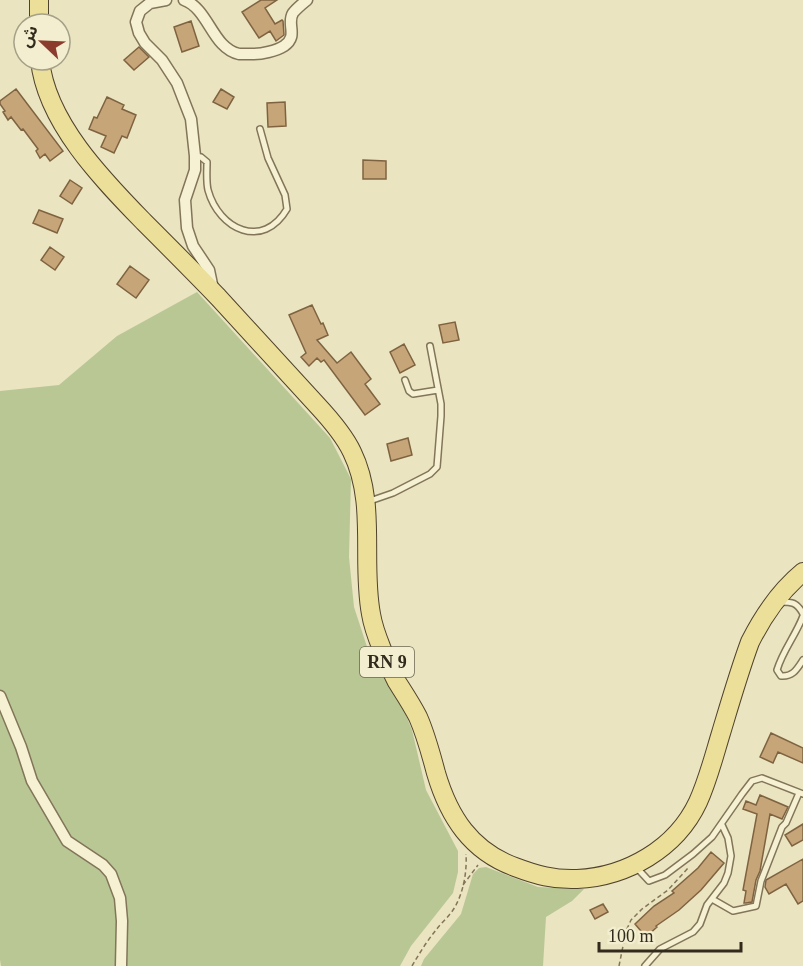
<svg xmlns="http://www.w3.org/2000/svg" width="803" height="966" viewBox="0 0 803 966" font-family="'Times New Roman','Noto Sans Arabic',serif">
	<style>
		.green { fill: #b9c795 }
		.building { fill: #c6a578; stroke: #7f6341; stroke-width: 1.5 }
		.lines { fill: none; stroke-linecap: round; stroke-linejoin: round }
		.lane-casing { stroke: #827559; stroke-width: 8 }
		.street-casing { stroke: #827559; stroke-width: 13 }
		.primary-casing { stroke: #4f432d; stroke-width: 20 }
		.path { stroke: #827559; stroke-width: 1.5; stroke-dasharray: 4.5 3; stroke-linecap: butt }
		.lane { stroke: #f6f1d2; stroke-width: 5 }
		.street { stroke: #f6f1d2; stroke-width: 10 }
		.primary { stroke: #ecdf99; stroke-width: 18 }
		.labels { text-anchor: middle; stroke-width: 6; stroke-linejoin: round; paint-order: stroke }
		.shield { fill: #f2eecf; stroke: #6c6652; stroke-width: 1.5 }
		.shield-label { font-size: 18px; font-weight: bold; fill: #322b1d }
	</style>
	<rect width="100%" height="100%" fill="#eae4c0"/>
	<path class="green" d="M 197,292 L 330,438 L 351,479 L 349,557 L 354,607 L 370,656 L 403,708 L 412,730 L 426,790 L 458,851 L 458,872 L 453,893 L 411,946 L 400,966 L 1,966 L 0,960 L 0,391 L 59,385 L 117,336 Z
		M 486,867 L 538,887 L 584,889 L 572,901 L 546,917 L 543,966 L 421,966 L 424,959 L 461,914 L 473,874 L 479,868 Z"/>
	<path class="building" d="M 261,0 L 277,0 L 265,8 L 275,24 L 282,20 L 283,21 L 284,35 L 276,41 L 270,31 L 259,38 L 242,12 Z
		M 191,21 L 199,46 L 182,52 L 174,27 Z
		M 139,47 L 149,57 L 134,70 L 124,60 Z
		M 16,89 L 63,151 L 50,161 L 45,154 L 40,158 L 36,151 L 38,149 L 23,129 L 21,130 L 11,117 L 8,120 L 3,112 L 5,111 L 0,104 L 0,101 Z
		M 221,89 L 234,97 L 227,109 L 213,102 Z
		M 107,97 L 124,105 L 122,109 L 136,115 L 127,138 L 122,136 L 114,153 L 101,147 L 106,136 L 89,129 L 94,117 L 97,118 Z
		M 285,102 L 286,126 L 268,127 L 267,103 Z
		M 363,160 L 386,161 L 386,179 L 363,179 Z
		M 70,180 L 82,188 L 72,204 L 60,196 Z
		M 39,210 L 63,219 L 57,233 L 33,223 Z
		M 50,247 L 64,257 L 55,270 L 41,260 Z
		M 130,266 L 149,280 L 136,298 L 117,284 Z
		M 312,305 L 321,324 L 323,323 L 328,335 L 317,340 L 337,363 L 351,352 L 371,379 L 365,384 L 380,404 L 365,415 L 324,360 L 321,362 L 317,358 L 309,366 L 301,357 L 306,353 L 289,315 Z
		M 455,322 L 459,340 L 443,343 L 439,325 Z
		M 404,344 L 415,365 L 400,373 L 390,352 Z
		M 408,438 L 412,455 L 391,461 L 387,444 Z
		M 771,733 L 803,748 L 803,763 L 778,752 L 773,763 L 760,757 Z
		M 760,795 L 788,807 L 782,819 L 770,814 L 760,871 L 756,880 L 752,902 L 746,903 L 744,903 L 746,891 L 743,890 L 757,814 L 743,809 L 746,801 L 756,805 Z
		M 803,824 L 803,840 L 792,846 L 785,835 Z
		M 711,852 L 724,863 L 701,890 L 679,910 L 656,926 L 657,927 L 646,937 L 635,924 L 654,906 L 674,893 L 672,891 L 698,868 Z
		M 803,859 L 803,901 L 798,904 L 786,884 L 769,894 L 765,887 L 766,880 Z
		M 603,904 L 608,912 L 595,919 L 590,910 Z"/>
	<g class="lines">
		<g class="lane-casing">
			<path id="lane" d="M 195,156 L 201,157 L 207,162 C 207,171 206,181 208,190 C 219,230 263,250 287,209 L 285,195 L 268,158 L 260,129
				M 405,380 L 409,391 L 413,394 L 438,390
				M 367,502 L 393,493 L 430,474 L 437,467 L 441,416 L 441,404 L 430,346
				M 780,602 C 792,602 797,602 803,614
				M 803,616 C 796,635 783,650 777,670 L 781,676 C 793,677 797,669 803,660
				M 637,868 L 649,881 L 665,875 L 693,854 L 712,837 L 742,794 L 752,781 L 762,778 L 803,794
				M 712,899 L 733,911 L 756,906 L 761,881 L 782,827 L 786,823 L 799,793
				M 645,966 L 660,949 L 693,932 L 700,924 L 707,905 L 724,883 L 728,873 L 731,856 L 728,838 L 722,825"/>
		</g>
		<g class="street-casing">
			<path id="street" d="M 166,0 L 150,3 L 140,11 L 136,22 L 139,33 L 145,43 L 162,60 L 177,83 L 191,119 L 195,156 L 195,170 L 185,200 L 187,228 L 193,246 L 209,270 L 213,289
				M 184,0 C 209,9 212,48 239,54 C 243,54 249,54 253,54 C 262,54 276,51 284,46 C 299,36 286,24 293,13 C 297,8 302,4 307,0
				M 0,696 L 21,747 L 32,781 L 67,841 L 103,865 L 111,874 L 120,898 L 122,921 L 121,966"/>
		</g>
		<g class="primary-casing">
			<path id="primary" d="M 39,24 L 39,0
				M 40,60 C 46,122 103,180 144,222 C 169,247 194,272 218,297 C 251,333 284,369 317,405 C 330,419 344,435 352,452 C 377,503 361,561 371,614 C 374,633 388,665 397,682 C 404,693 412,705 418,717 C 426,735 431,754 436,773 C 449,817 471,851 515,867 C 536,875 554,880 577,879 C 626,877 676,849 698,802 C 708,780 714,756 721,733 C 730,703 739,672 750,642 C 763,616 780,591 803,572"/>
		</g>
		<path class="path" d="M 463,885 L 478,865
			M 412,966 C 419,954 427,941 436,930 C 442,922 451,915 456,905 C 464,890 467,870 466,854
			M 619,966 L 626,931 L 631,920 L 642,909 L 668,890 L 689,867"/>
		<use href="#lane" class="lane"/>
		<use href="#street" class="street"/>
		<use href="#primary" class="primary"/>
	</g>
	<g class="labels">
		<rect class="shield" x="360" y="647" width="54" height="30" rx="4.5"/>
		<g class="shield-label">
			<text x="387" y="668">RN 9</text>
		</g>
	</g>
	<g transform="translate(42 42) rotate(293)"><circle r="28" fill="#f2eecf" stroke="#a5a088" stroke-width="1.5"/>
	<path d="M0-4.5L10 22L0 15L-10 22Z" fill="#8c3c2d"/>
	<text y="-9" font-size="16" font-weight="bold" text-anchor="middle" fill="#322b1d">ش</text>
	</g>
	<path d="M599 942v9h142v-9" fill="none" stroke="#322b1d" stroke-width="3"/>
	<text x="608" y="942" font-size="18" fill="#322b1d" stroke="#f2eecf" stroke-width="4.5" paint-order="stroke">100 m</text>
</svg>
